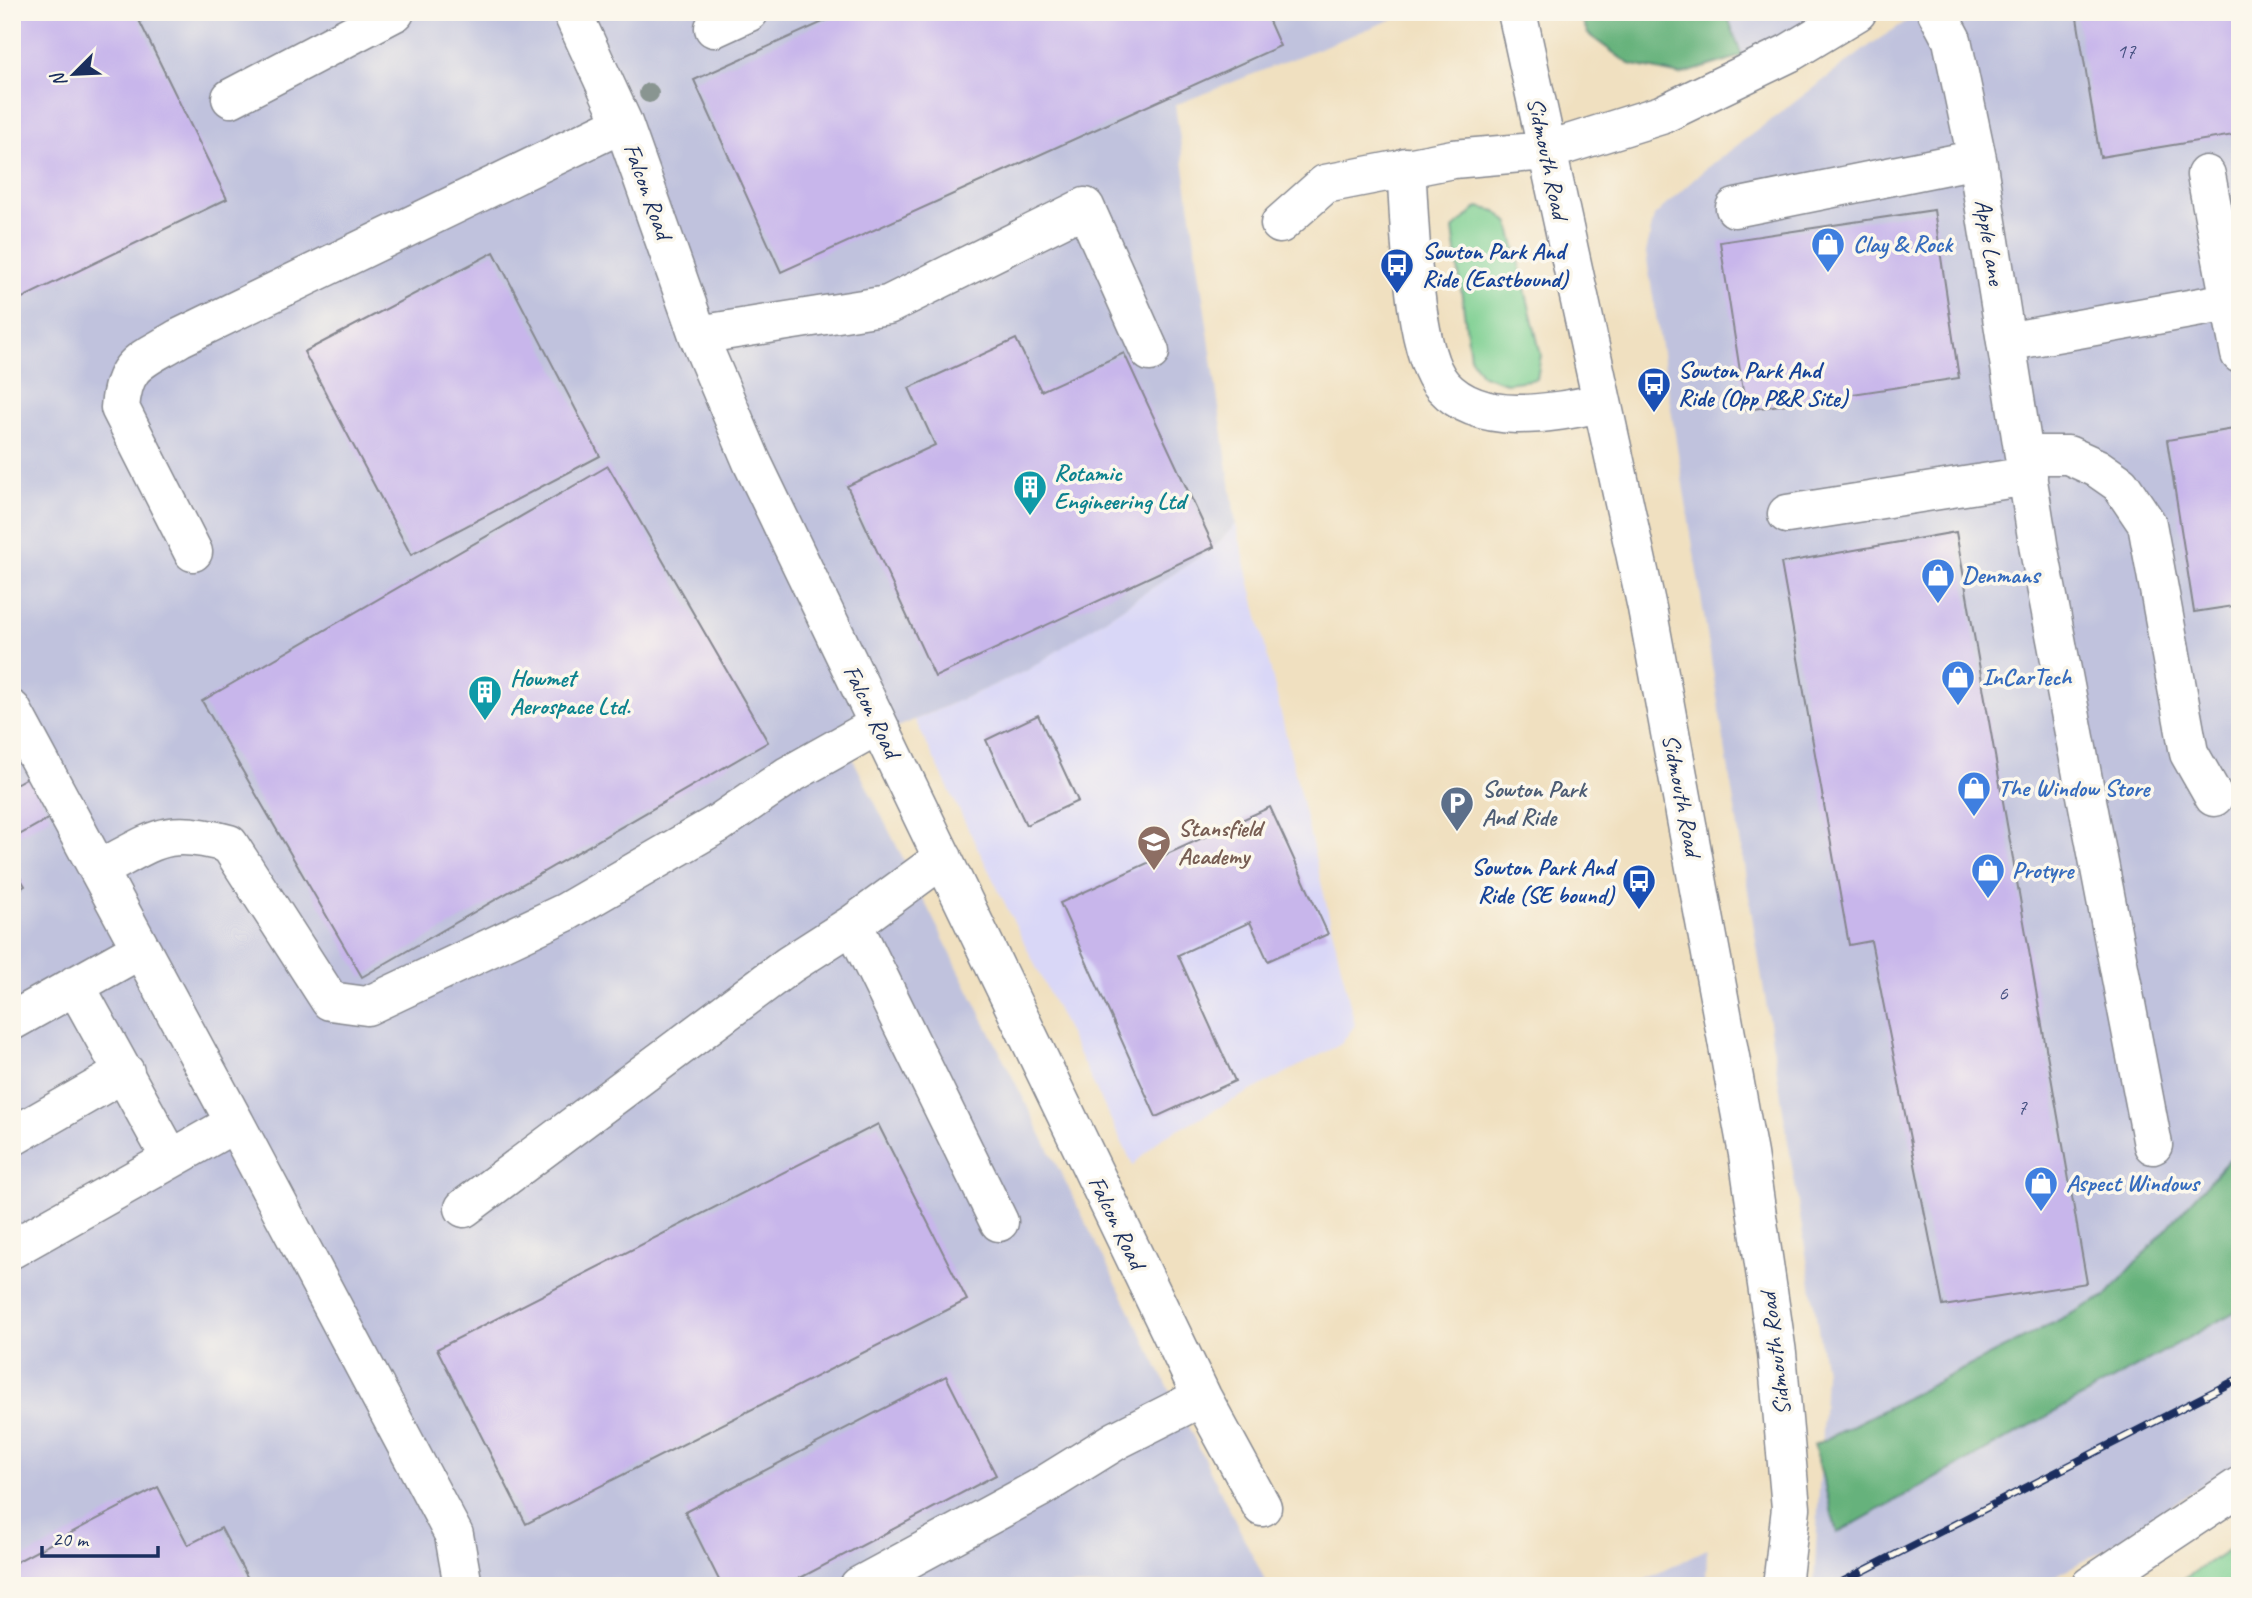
<svg xmlns="http://www.w3.org/2000/svg" width="2252" height="1598" viewBox="0 0 2252 1598" font-family="Caveat,sans-serif">
	<style>
		.built { fill: #d9d7f7 }
		.industrial { fill: #c0c2dd }
		.green { fill: #7dcf91; stroke: #4c7f78; stroke-width: 2 }
		.forest { fill: #66b27b; stroke: #40706c; stroke-width: 2 }
		.building { fill: #c8b6eb }
		.lines { fill: none; stroke-linecap: round; stroke-linejoin: round }
		.minor-casing { stroke: #86888f; stroke-width: 41 }
		.minor { stroke: #fff; stroke-width: 38 }
		.rail-casing { stroke: #1b2f5e; stroke-width: 8 }
		.rail { stroke: #fbf7ec; stroke-width: 5; stroke-dasharray: 16; stroke-linecap: butt }
		.tree { fill: #899591 }
		.labels { text-anchor: middle; stroke-width: 7; stroke-linejoin: round; paint-order: stroke }
		.number-label { font-size: 21px; fill: #465181 }
		.street-label { font-size: 24px; fill: #1b2f5e; stroke: #fbf7ec }
		.shop-label { font-size: 24px; font-weight: bold; fill: #366cbe; stroke: #fbf7ec; text-anchor: start }
		.transit-label { font-size: 24px; font-weight: bold; fill: #164399; stroke: #fbf7ec; text-anchor: start }
		.culture-label { font-size: 24px; font-weight: bold; fill: #0d838f; stroke: #fbf7ec; text-anchor: start }
		.service-label { font-size: 24px; font-weight: bold; fill: #4e5e75; stroke: #fbf7ec; text-anchor: start }
		.education-label { font-size: 24px; font-weight: bold; fill: #785e54; stroke: #fbf7ec; text-anchor: start }
	</style>
	<rect width="100%" height="100%" fill="#fbf7ec"/>
	<filter id="ink" filterUnits="userSpaceOnUse"><feTurbulence type="fractalNoise" baseFrequency=".0143" numOctaves="2"/><feDisplacementMap in="SourceGraphic" scale="14" xChannelSelector="R" yChannelSelector="G"/><feConvolveMatrix kernelMatrix="1 2 1 2 8 2 1 2 1" color-interpolation-filters="sRGB"/></filter>
	<filter id="wash" filterUnits="userSpaceOnUse"><feTurbulence type="fractalNoise" baseFrequency=".00686" numOctaves="4" result="noise"/><feDisplacementMap in="SourceGraphic" scale="28" xChannelSelector="R" yChannelSelector="G"/><feGaussianBlur stdDeviation="1.57" result="paint"/><feColorMatrix in="noise" values="0 0 0 0 0 0 0 0 0 0 0 0 0 0 0 0 0 1.4 0 .05"/><feComposite in="paint" operator="in"/></filter>
	<g filter="url(#wash)">
		<rect width="100%" height="100%" fill="#f0e0c0"/>
		<path class="built" d="M 1236,524 L 1355,1025 L 1341,1044 L 1161,1138 L 1133,1165 L 915,720 L 1028,670 L 1214,547 Z"/>
		<path class="industrial" d="M 12,12 L 1411,12 L 1175,105 L 1236,524 L 1214,547 L 1028,670 L 848,749 L 1268,1586 L 12,1586 Z
			M 1726,12 L 1829,12 L 1742,56 Z
			M 1921,12 L 2240,12 L 2240,1460 L 2112,1545 L 2037,1586 L 1814,1586 L 1825,1372 L 1646,253 L 1654,216 L 1703,171 L 1873,43 Z
			M 1707,1549 L 1706,1586 L 1632,1586 Z"/>
		<path class="green" d="M 1478,207 L 1496,211 L 1509,223 L 1541,355 L 1537,379 L 1506,383 L 1482,375 L 1470,357 L 1453,229 Z
			M 2240,1542 L 2240,1586 L 2173,1586 Z"/>
		<path class="forest" d="M 1579,12 L 1726,12 L 1742,56 L 1680,75 L 1629,64 L 1588,34 Z
			M 2240,1147 L 2240,1309 L 1837,1533 L 1814,1445 L 2106,1296 Z"/>
		<g id="blocks">
			<path class="building" d="M 12,12 L 135,12 L 227,199 L 12,303 Z
				M 845,12 L 1265,12 L 1280,46 L 781,272 L 694,80 Z
				M 2076,12 L 2240,12 L 2240,134 L 2100,157 Z
				M 1934,210 L 1959,378 L 1746,410 L 1720,242 Z
				M 494,252 L 600,456 L 411,555 L 304,352 Z
				M 1016,339 L 1041,391 L 1124,353 L 1214,547 L 935,677 L 847,486 L 935,445 L 909,388 Z
				M 2240,428 L 2240,605 L 2194,612 L 2167,440 Z
				M 608,466 L 768,742 L 362,977 L 202,701 Z
				M 1956,532 L 2087,1283 L 1943,1306 L 1871,941 L 1849,945 L 1781,563 Z
				M 1038,715 L 1078,801 L 1026,825 L 986,740 Z
				M 28,777 L 51,817 L 12,839 L 12,786 Z
				M 1270,807 L 1328,934 L 1268,961 L 1250,922 L 1178,955 L 1235,1081 L 1156,1117 L 1060,903 Z
				M 12,864 L 25,886 L 12,894 Z
				M 878,1124 L 967,1300 L 526,1524 L 437,1349 Z
				M 946,1376 L 996,1475 L 785,1586 L 722,1586 L 685,1512 Z
				M 158,1487 L 188,1545 L 221,1528 L 252,1586 L 12,1586 L 12,1564 Z"/>
		</g>
	</g>
	<g filter="url(#ink)">
		<use href="#blocks" fill-opacity="0" stroke="#86888f" stroke-width="2"/>
		<g class="lines">
			<g class="minor-casing">
				<path id="minor" d="M 572,12 L 623,123 L 698,335 L 752,462 L 1202,1397 L 1262,1507
					M 1517,12 L 1647,608 L 1748,1154 L 1777,1353 L 1791,1508 L 1782,1586
					M 1937,12 L 1952,40 L 1977,159 L 2039,550 L 2153,1145
					M 714,28 L 749,12
					M 231,98 L 395,12
					M 1406,167 C 1410,217 1411,351 1443,386 C 1481,428 1552,413 1601,403
					M 2206,175 L 2240,354
					M 1735,208 L 1977,159
					M 1280,224 L 1325,184 L 1453,159 L 1546,151 L 1661,115 L 1789,53 L 1857,12
					M 698,335 L 888,305 L 1085,207 L 1150,352
					M 2006,342 L 2240,300
					M 2025,455 L 2068,455 L 2097,468 L 2120,484 L 2147,524 L 2189,753 L 2214,797
					M 1787,514 L 2028,476
					M 193,552 L 120,408 C 124,361 142,361 179,338 L 623,123
					M 12,710 L 235,1123
					M 100,869 C 156,840 165,826 229,844 L 330,1001 L 367,1006 L 566,912 L 719,823 L 789,775 L 878,725
					M 853,924 L 999,1222
					M 75,985 L 171,1159
					M 12,1021 L 141,949
					M 12,1137 L 125,1072
					M 464,1208 L 789,965 L 853,924 L 943,858
					M 12,1249 L 235,1123 L 454,1535 L 463,1586
					M 859,1586 L 1038,1489 L 1117,1440 L 1202,1397
					M 2090,1586 L 2240,1486"/>
			</g>
			<use href="#minor" class="minor"/>
			<g class="rail-casing">
				<path id="rail" d="M 1834,1586 L 2240,1378"/>
			</g>
			<use href="#rail" class="rail"/>
		</g>
		<circle class="tree" cx="649" cy="93" r="10"/>
	</g>
	<defs>
		<g id="shop-pin" transform="scale(1.75)"><path d="M0 17L-7.5 6A9.5 9.5 0 1 1 7.5 6Z" fill="#3f7fe0" stroke="#fbf7ec"/><path d="M-5-2.5h2.3a2.7 3.5 0 0 1 5.4 0H5L5.5 6h-11ZM-1.5-2.5h3a1.5 2.3 0 0 0-3 0Z" fill="#fff"/></g>
		<g id="bus-pin" transform="scale(1.75)"><path d="M0 17L-7.5 6A9.5 9.5 0 1 1 7.5 6Z" fill="#1a4fb4" stroke="#fbf7ec"/><path d="M-5-6H5V4H4V6H2V4H-2V6H-4V4H-5ZM-3.5-4V0h7V-4ZM-3.5 1.2v1.5H-2V1.2ZM2 1.2v1.5H3.5V1.2Z" fill="#fff"/></g>
		<g id="building-pin" transform="scale(1.75)"><path d="M0 17L-7.5 6A9.5 9.5 0 1 1 7.5 6Z" fill="#0f9aa8" stroke="#fbf7ec"/><path d="M-4-6H4V6H1V3H-1V6H-4ZM-2.5-4.3h1.7v1.8h-1.7ZM.8-4.3h1.7v1.8H.8ZM-2.5-1h1.7V.8h-1.7ZM.8-1h1.7V.8H.8Z" fill="#fff"/></g>
		<g id="parking-pin" transform="scale(1.75)"><path d="M0 17L-7.5 6A9.5 9.5 0 1 1 7.5 6Z" fill="#5c6f8a" stroke="#fbf7ec"/><path d="M-3.5-5.5H1a3.5 3.5 0 0 1 0 7H-1V5.5H-3.5ZM-1-3.4V-.6H.8a1.4 1.4 0 0 0 0-2.8Z" fill="#fff"/></g>
		<g id="school-pin" transform="scale(1.75)"><path d="M0 17L-7.5 6A9.5 9.5 0 1 1 7.5 6Z" fill="#8d6e63" stroke="#fbf7ec"/><path d="M0-5L7-2L0 1L-7-2ZM-4 1L0 2.5L4 1V4Q0 6-4 4Z" fill="#fff"/></g>
	</defs>
	<g fill-rule="evenodd">
		<use href="#shop-pin" x="1828" y="244"/>
		<use href="#bus-pin" x="1397" y="265"/>
		<use href="#bus-pin" x="1654" y="384"/>
		<use href="#building-pin" x="1030" y="487"/>
		<use href="#shop-pin" x="1938" y="575"/>
		<use href="#shop-pin" x="1958" y="677"/>
		<use href="#building-pin" x="485" y="692"/>
		<use href="#shop-pin" x="1974" y="788"/>
		<use href="#parking-pin" x="1457" y="803"/>
		<use href="#school-pin" x="1154" y="842"/>
		<use href="#shop-pin" x="1988" y="870"/>
		<use href="#bus-pin" x="1639" y="881"/>
		<use href="#shop-pin" x="2041" y="1183"/>
	</g>
	<g class="labels">
		<g class="number-label">
			<text x="2126" y="58">17</text>
			<text x="2003" y="1000">6</text>
			<text x="2022" y="1114">7</text>
		</g>
		<g class="street-label">
			<text transform="translate(1548 158) rotate(78)" y="8">Sidmouth Road</text>
			<text transform="translate(648 191) rotate(70)" y="8">Falcon Road</text>
			<text transform="translate(1990 242) rotate(81)" y="8">Apple Lane</text>
			<text transform="translate(872 711) rotate(64)" y="8">Falcon Road</text>
			<text transform="translate(1682 795) rotate(79)" y="8">Sidmouth Road</text>
			<text transform="translate(1117 1222) rotate(64)" y="8">Falcon Road</text>
			<text transform="translate(1775 1354) rotate(-97)" y="8">Sidmouth Road</text>
		</g>
		<g class="shop-label">
			<text x="1853" y="252">Clay &amp; Rock</text>
			<text x="1962" y="583">Denmans</text>
			<text x="1982" y="685">InCarTech</text>
			<text x="1998" y="796">The Window Store</text>
			<text x="2012" y="878">Protyre</text>
			<text x="2066" y="1191">Aspect Windows</text>
		</g>
		<g class="transit-label">
			<text x="1422" y="259">Sowton Park And<tspan x="1422" dy="28">Ride (Eastbound)</tspan></text>
			<text x="1678" y="378">Sowton Park And<tspan x="1678" dy="28">Ride (Opp P&amp;R Site)</tspan></text>
			<text x="1614" y="875" text-anchor="end">Sowton Park And<tspan x="1614" dy="28">Ride (SE bound)</tspan></text>
		</g>
		<g class="culture-label">
			<text x="1054" y="481">Rotamic<tspan x="1054" dy="28">Engineering Ltd</tspan></text>
			<text x="510" y="686">Howmet<tspan x="510" dy="28">Aerospace Ltd.</tspan></text>
		</g>
		<g class="service-label">
			<text x="1482" y="797">Sowton Park<tspan x="1482" dy="28">And Ride</tspan></text>
		</g>
		<g class="education-label">
			<text x="1178" y="836">Stansfield<tspan x="1178" dy="28">Academy</tspan></text>
		</g>
	</g>
	<rect width="2252" height="1598" fill="none" stroke="#fbf7ec" stroke-width="42"/>
	<g transform="translate(74 74) rotate(246)" stroke="#fbf7ec" stroke-width="5" paint-order="stroke">
	<path d="M0-5L12 26L0 18L-12 26Z" fill="#1b2f5e"/>
	<text y="-10" font-size="19" font-weight="bold" text-anchor="middle" fill="#1b2f5e">N</text>
	</g>
	<path d="M42 1546v10h116v-10" fill="none" stroke="#1b2f5e" stroke-width="3.5"/>
	<text x="52" y="1546" font-size="21" fill="#1b2f5e" stroke="#fbf7ec" stroke-width="5" paint-order="stroke">20 m</text>
</svg>
